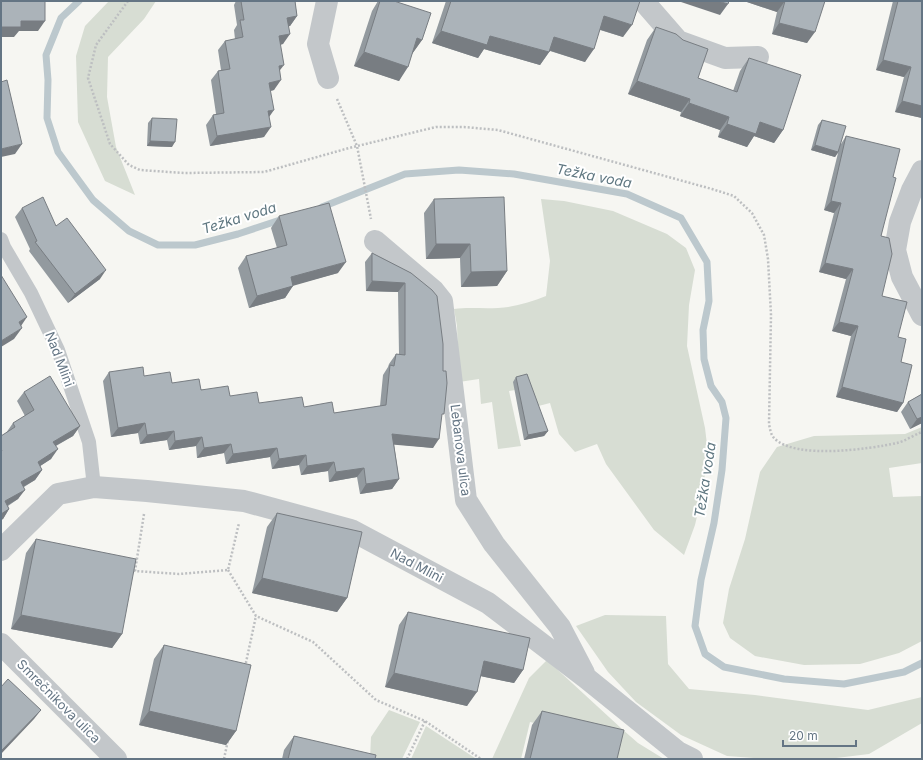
<svg xmlns="http://www.w3.org/2000/svg" width="923" height="760" viewBox="0 0 923 760" font-family="Inter,sans-serif">
	<style>
		.green { fill: #d7ddd3 }
		.lines { fill: none; stroke-linecap: round; stroke-linejoin: round }
		.stream { stroke: #bcc8cd; stroke-width: 7 }
		.path { stroke: #bdbfc1; stroke-width: 2.5; stroke-dasharray: 2 2; stroke-linecap: butt }
		.service { stroke: #c3c7ca; stroke-width: 14 }
		.minor { stroke: #c3c7ca; stroke-width: 22 }
		.wall { fill: #939a9f }
		.shaded-wall { fill: #787d82 }
		.building { fill: #abb3b9; stroke: #787d82 }
		.labels { text-anchor: middle; stroke-width: 4; stroke-linejoin: round; paint-order: stroke }
		.street-label { font-size: 13px; fill: #647584; stroke: #fff }
		.water-label { font-size: 14px; font-style: italic; fill: #5f7781; stroke: #fff }
	</style>
	<rect width="100%" height="100%" fill="#f6f6f2"/>
	<path class="green" d="M 109,1 L 156,1 L 144,19 L 108,57 L 107,97 L 116,147 L 135,195 L 105,181 L 78,122 L 76,56 L 85,26 Z
		M 541,199 L 564,201 L 613,211 L 667,234 L 686,248 L 695,270 L 689,305 L 687,346 L 705,428 L 708,453 L 702,495 L 695,525 L 684,555 L 654,530 L 606,464 L 597,444 L 575,452 L 559,434 L 550,403 L 527,409 L 522,389 L 509,391 L 521,446 L 498,449 L 492,402 L 481,404 L 479,379 L 459,382 L 457,326 L 454,309 C 469,307 483,309 498,308 C 515,307 531,302 546,296 L 550,261 Z
		M 922,427 L 922,463 L 889,468 L 893,497 L 922,496 L 922,641 L 899,653 L 860,664 L 804,665 L 755,656 L 730,638 L 723,623 L 729,589 L 745,539 L 760,472 L 777,447 L 814,436 L 905,434 Z
		M 605,615 L 666,616 L 668,664 L 689,689 L 755,695 L 868,710 L 922,697 L 922,723 L 869,754 L 828,759 L 768,759 L 727,756 L 681,735 L 636,702 L 608,672 L 576,626 Z
		M 547,660 L 622,729 L 638,743 L 664,759 L 614,759 L 618,741 L 530,722 L 521,759 L 492,759 L 529,678 Z
		M 389,710 L 420,722 L 402,759 L 370,759 L 371,737 Z
		M 426,726 L 475,758 L 476,759 L 411,759 Z"/>
	<g class="lines">
		<path class="stream" d="M 79,1 L 61,18 L 46,55 L 48,80 L 47,118 L 58,152 L 93,200 L 129,231 L 158,245 L 195,245 L 238,234 L 283,219
			M 322,207 L 405,174 L 459,170 L 514,174 L 627,194 L 681,218 L 707,262 L 709,301 L 703,330 L 704,359 L 711,386 L 722,402 L 726,418 L 722,470 L 714,523 L 701,580 L 695,626 L 705,654 L 724,667 L 784,679 L 844,684 L 904,672 L 922,663"/>
		<path class="path" d="M 128,1 L 96,45 L 88,78 L 110,144 L 129,165 L 140,170 L 184,173 L 264,172 L 349,148 L 436,127 L 464,127 L 498,130 L 712,189 L 734,196 L 752,213 L 764,235 L 768,259 L 771,315 L 769,424 C 770,429 771,435 774,438 C 795,460 869,449 897,443 C 905,441 914,435 922,432
			M 337,99 L 357,146 L 371,219
			M 144,514 L 135,571 L 179,574 L 228,570 L 239,523
			M 228,570 L 256,616 L 313,642 L 376,700 L 425,721 L 481,759
			M 245,667 L 256,616
			M 224,759 L 228,740
			M 407,759 L 425,721"/>
		<path class="service" d="M 1,239 L 4,247 L 31,293 L 58,350 L 89,442 L 94,487"/>
		<path class="minor" d="M 327,1 L 318,44 L 328,78
			M 645,1 L 645,3 L 678,41 L 725,58 L 758,57
			M 922,171 L 912,190 L 900,222 L 895,250 L 902,277 L 922,315
			M 375,241 L 434,291 L 442,301 L 466,500 L 494,544 L 560,627 L 584,673
			M 1,550 L 58,494 L 94,487 L 147,491 L 244,501 L 351,530 L 488,603 L 585,677 L 678,752 L 692,759
			M 1,644 L 116,759"/>
	</g>
	<path class="wall" d="M 236,1 L 295,1 L 297,16 L 290,26 L 289,26 L 283,44 L 280,45 L 280,70 L 274,90 L 270,91 L 269,117 L 264,137 L 210,146 L 206,125 L 213,115 L 216,114 L 211,80 L 218,71 L 221,70 L 218,50 L 225,41 L 235,39 L 234,30 L 237,25 L 234,5 Z
		M 378,1 L 394,1 L 422,40 L 412,54 L 399,81 L 354,66 L 372,11 Z
		M 446,1 L 640,1 L 623,37 L 600,30 L 585,62 L 550,51 L 540,65 L 484,49 L 478,58 L 432,43 Z
		M 744,1 L 825,1 L 807,43 L 772,34 L 777,12 Z
		M 893,1 L 922,1 L 922,118 L 895,112 L 904,77 L 876,70 Z
		M 656,27 L 698,78 L 733,91 L 740,71 L 749,58 L 783,130 L 774,143 L 754,136 L 747,147 L 718,137 L 720,130 L 680,116 L 681,112 L 628,94 L 647,40 Z
		M 152,118 L 172,147 L 147,146 L 148,123 Z
		M 822,120 L 841,144 L 846,136 L 893,177 L 881,236 L 882,296 L 898,337 L 901,362 L 903,403 L 897,412 L 836,397 L 851,336 L 832,331 L 846,279 L 819,272 L 834,213 L 824,210 L 838,153 L 835,157 L 811,150 L 818,125 Z
		M 434,199 L 507,271 L 497,286 L 461,287 L 460,258 L 426,259 L 424,213 Z
		M 22,208 L 56,226 L 100,279 L 68,303 L 29,251 L 30,249 L 15,217 Z
		M 279,216 L 338,273 L 293,285 L 285,298 L 249,308 L 238,268 L 246,256 L 277,248 L 271,228 Z
		M 372,253 L 411,273 L 441,417 L 433,448 L 394,444 L 399,479 L 392,489 L 360,494 L 357,477 L 329,482 L 328,471 L 301,475 L 299,465 L 272,469 L 270,457 L 226,464 L 224,453 L 197,458 L 196,446 L 169,450 L 167,440 L 140,444 L 138,433 L 111,437 L 103,381 L 109,372 L 144,376 L 172,383 L 230,396 L 259,403 L 304,407 L 334,413 L 380,406 L 383,375 L 388,367 L 389,364 L 396,354 L 399,354 L 398,292 L 366,291 L 365,262 Z
		M 516,377 L 548,431 L 544,436 L 524,440 L 513,382 Z
		M 24,392 L 80,426 L 73,436 L 56,446 L 51,459 L 40,466 L 42,470 L 35,480 L 24,487 L 18,499 L 8,506 L 9,509 L 3,519 L 1,520 L 1,436 L 6,433 L 13,423 L 25,416 L 17,401 Z
		M 922,394 L 922,423 L 910,429 L 901,412 L 908,402 Z
		M 277,513 L 347,598 L 337,612 L 252,593 L 267,527 Z
		M 36,539 L 122,634 L 112,648 L 11,629 L 26,553 Z
		M 408,612 L 523,670 L 514,683 L 481,676 L 467,706 L 385,687 L 399,625 Z
		M 164,645 L 236,731 L 226,745 L 139,725 L 154,659 Z
		M 542,711 L 617,759 L 524,759 L 532,725 Z
		M 294,736 L 375,759 L 282,759 L 284,750 Z"/>
	<path class="shaded-wall" d="M 678,1 L 718,1 L 728,4 L 720,15 Z
		M 744,1 L 785,1 L 777,12 Z
		M 297,16 L 290,26 L 281,28 L 287,18 Z
		M 604,16 L 632,25 L 623,37 L 595,28 Z
		M 21,21 L 45,21 L 38,31 L 19,31 L 14,37 L 1,37 L 1,27 Z
		M 779,23 L 815,32 L 807,43 L 772,34 Z
		M 441,31 L 490,36 L 549,52 L 540,65 L 484,49 L 478,58 L 432,43 Z
		M 290,34 L 283,44 L 272,46 L 279,36 Z
		M 554,37 L 594,49 L 585,62 L 545,49 Z
		M 417,38 L 422,40 L 412,54 Z
		M 364,52 L 408,67 L 399,81 L 354,66 Z
		M 883,60 L 911,67 L 904,77 L 876,70 Z
		M 284,65 L 277,74 L 279,66 Z
		M 281,80 L 274,90 L 262,93 L 269,83 Z
		M 637,81 L 690,99 L 681,112 L 628,94 Z
		M 902,101 L 922,106 L 922,118 L 895,112 Z
		M 689,103 L 729,117 L 720,130 L 680,116 Z
		M 274,110 L 267,120 L 268,111 Z
		M 760,122 L 783,130 L 774,143 L 754,136 L 747,147 L 718,137 L 727,124 Z
		M 271,127 L 264,137 L 210,146 L 217,136 Z
		M 150,141 L 175,142 L 172,147 L 147,146 Z
		M 22,144 L 15,154 L 1,157 L 1,149 Z
		M 815,145 L 838,152 L 835,157 L 811,150 Z
		M 831,201 L 841,203 L 834,213 L 824,210 Z
		M 436,244 L 470,244 L 460,258 L 426,259 Z
		M 346,262 L 338,273 L 282,289 L 291,277 Z
		M 825,263 L 853,269 L 846,279 L 819,272 Z
		M 106,270 L 100,279 L 68,303 L 75,294 Z
		M 507,271 L 497,286 L 461,287 L 471,272 Z
		M 372,281 L 405,283 L 398,292 L 366,291 Z
		M 293,286 L 285,298 L 249,308 L 257,296 Z
		M 27,317 L 19,329 L 19,322 Z
		M 839,322 L 858,326 L 851,336 L 832,331 Z
		M 22,328 L 14,339 L 1,347 L 1,341 Z
		M 842,387 L 903,403 L 897,412 L 836,397 Z
		M 922,417 L 922,423 L 910,429 L 917,419 Z
		M 145,423 L 138,433 L 111,437 L 118,428 Z
		M 80,426 L 73,436 L 46,451 L 53,442 Z
		M 174,431 L 167,440 L 140,444 L 147,435 Z
		M 548,431 L 544,436 L 524,440 L 528,435 Z
		M 392,434 L 439,439 L 433,448 L 386,444 Z
		M 202,437 L 196,446 L 169,450 L 175,441 Z
		M 231,444 L 224,453 L 197,458 L 204,448 Z
		M 277,448 L 270,457 L 226,464 L 233,454 Z
		M 58,449 L 51,459 L 31,472 L 38,462 Z
		M 306,455 L 299,465 L 272,469 L 279,459 Z
		M 334,462 L 328,471 L 301,475 L 307,466 Z
		M 364,468 L 357,477 L 329,482 L 336,472 Z
		M 42,470 L 35,480 L 14,492 L 21,482 Z
		M 399,479 L 392,489 L 360,494 L 366,484 Z
		M 25,490 L 18,499 L 1,509 L 5,501 Z
		M 9,509 L 3,519 L 1,520 L 1,514 Z
		M 262,578 L 347,598 L 337,612 L 252,593 Z
		M 21,615 L 122,634 L 112,648 L 11,629 Z
		M 484,661 L 523,670 L 514,683 L 475,675 Z
		M 394,673 L 477,692 L 467,706 L 385,687 Z
		M 41,710 L 34,719 L 1,754 L 1,751 Z
		M 149,711 L 236,731 L 226,745 L 139,725 Z"/>
	<path class="building" d="M 1,1 L 45,1 L 45,21 L 21,21 L 21,27 L 1,27 Z
		M 241,1 L 295,1 L 297,16 L 287,18 L 290,34 L 279,36 L 284,65 L 279,66 L 281,80 L 269,83 L 274,110 L 268,111 L 271,127 L 217,136 L 213,115 L 224,113 L 218,71 L 230,69 L 225,41 L 243,37 L 240,20 L 244,20 Z
		M 380,1 L 394,1 L 431,13 L 422,40 L 417,38 L 408,67 L 364,52 Z
		M 451,1 L 640,1 L 632,25 L 604,16 L 594,49 L 554,37 L 549,52 L 490,36 L 487,45 L 441,31 Z
		M 718,1 L 729,1 L 728,4 Z
		M 785,1 L 825,1 L 815,32 L 779,23 Z
		M 898,1 L 922,1 L 922,106 L 902,101 L 911,67 L 883,60 Z
		M 656,27 L 676,34 L 683,40 L 708,49 L 698,78 L 737,92 L 749,58 L 801,75 L 783,130 L 760,122 L 756,134 L 727,124 L 729,117 L 689,103 L 690,99 L 637,81 Z
		M 7,80 L 22,144 L 1,149 L 1,82 Z
		M 152,118 L 177,119 L 175,142 L 150,141 Z
		M 822,120 L 846,126 L 838,152 L 815,145 Z
		M 846,136 L 900,149 L 893,177 L 896,178 L 881,236 L 889,238 L 892,254 L 882,296 L 907,302 L 898,337 L 906,339 L 901,362 L 912,365 L 903,403 L 842,387 L 858,326 L 839,322 L 853,269 L 825,263 L 841,203 L 831,201 Z
		M 43,197 L 56,226 L 67,218 L 106,270 L 75,294 L 35,242 L 37,241 L 22,208 Z
		M 504,197 L 507,271 L 471,272 L 470,244 L 436,244 L 434,199 Z
		M 329,203 L 346,262 L 291,277 L 293,286 L 257,296 L 246,256 L 287,245 L 279,216 Z
		M 372,253 L 411,273 L 432,290 L 437,296 L 443,344 L 443,371 L 446,371 L 447,383 L 444,414 L 442,414 L 439,439 L 392,434 L 399,479 L 366,484 L 364,468 L 336,472 L 334,462 L 307,466 L 306,455 L 279,459 L 277,448 L 233,454 L 231,444 L 204,448 L 202,437 L 175,441 L 174,431 L 147,435 L 145,423 L 118,428 L 109,372 L 143,367 L 144,376 L 170,372 L 172,383 L 199,379 L 201,390 L 228,386 L 230,396 L 257,392 L 259,403 L 302,397 L 304,407 L 332,402 L 334,413 L 386,405 L 390,365 L 394,366 L 396,354 L 405,355 L 405,283 L 372,281 Z
		M 1,275 L 27,317 L 19,322 L 22,328 L 1,341 Z
		M 527,374 L 548,431 L 528,435 L 516,377 Z
		M 50,376 L 80,426 L 53,442 L 58,449 L 38,462 L 42,470 L 21,482 L 25,490 L 5,501 L 9,509 L 1,514 L 1,452 L 2,451 L 1,449 L 1,436 L 15,427 L 13,423 L 34,410 L 24,392 Z
		M 922,394 L 922,417 L 917,419 L 908,402 Z
		M 277,513 L 362,532 L 347,598 L 262,578 Z
		M 36,539 L 136,559 L 122,634 L 21,615 Z
		M 408,612 L 530,638 L 523,670 L 484,661 L 477,692 L 394,673 Z
		M 164,645 L 251,665 L 236,731 L 149,711 Z
		M 8,679 L 41,710 L 1,751 L 1,687 Z
		M 542,711 L 624,730 L 617,759 L 530,759 Z
		M 294,736 L 376,755 L 375,759 L 288,759 Z"/>
	<g class="labels">
		<g class="street-label">
			<text transform="translate(60 359) rotate(69)" y="5">Nad Mlini</text>
			<text transform="translate(461 450) rotate(83)" y="5">Lebanova ulica</text>
			<text transform="translate(417 565) rotate(28)" y="5">Nad Mlini</text>
			<text transform="translate(59 701) rotate(45)" y="5">Smrečnikova ulica</text>
		</g>
		<g class="water-label">
			<text transform="translate(594 176) rotate(11)" y="5">Težka voda</text>
			<text transform="translate(239 218) rotate(-17)" y="5">Težka voda</text>
			<text transform="translate(705 480) rotate(-81)" y="5">Težka voda</text>
		</g>
	</g>
	<rect width="923" height="760" fill="none" stroke="#647584" stroke-width="4"/>
	<path d="M783 740v6h73v-6" fill="none" stroke="#647584" stroke-width="2"/>
	<text x="789" y="740" font-size="12" fill="#647584" stroke="#ffffff" stroke-width="3" paint-order="stroke">20 m</text>
</svg>
